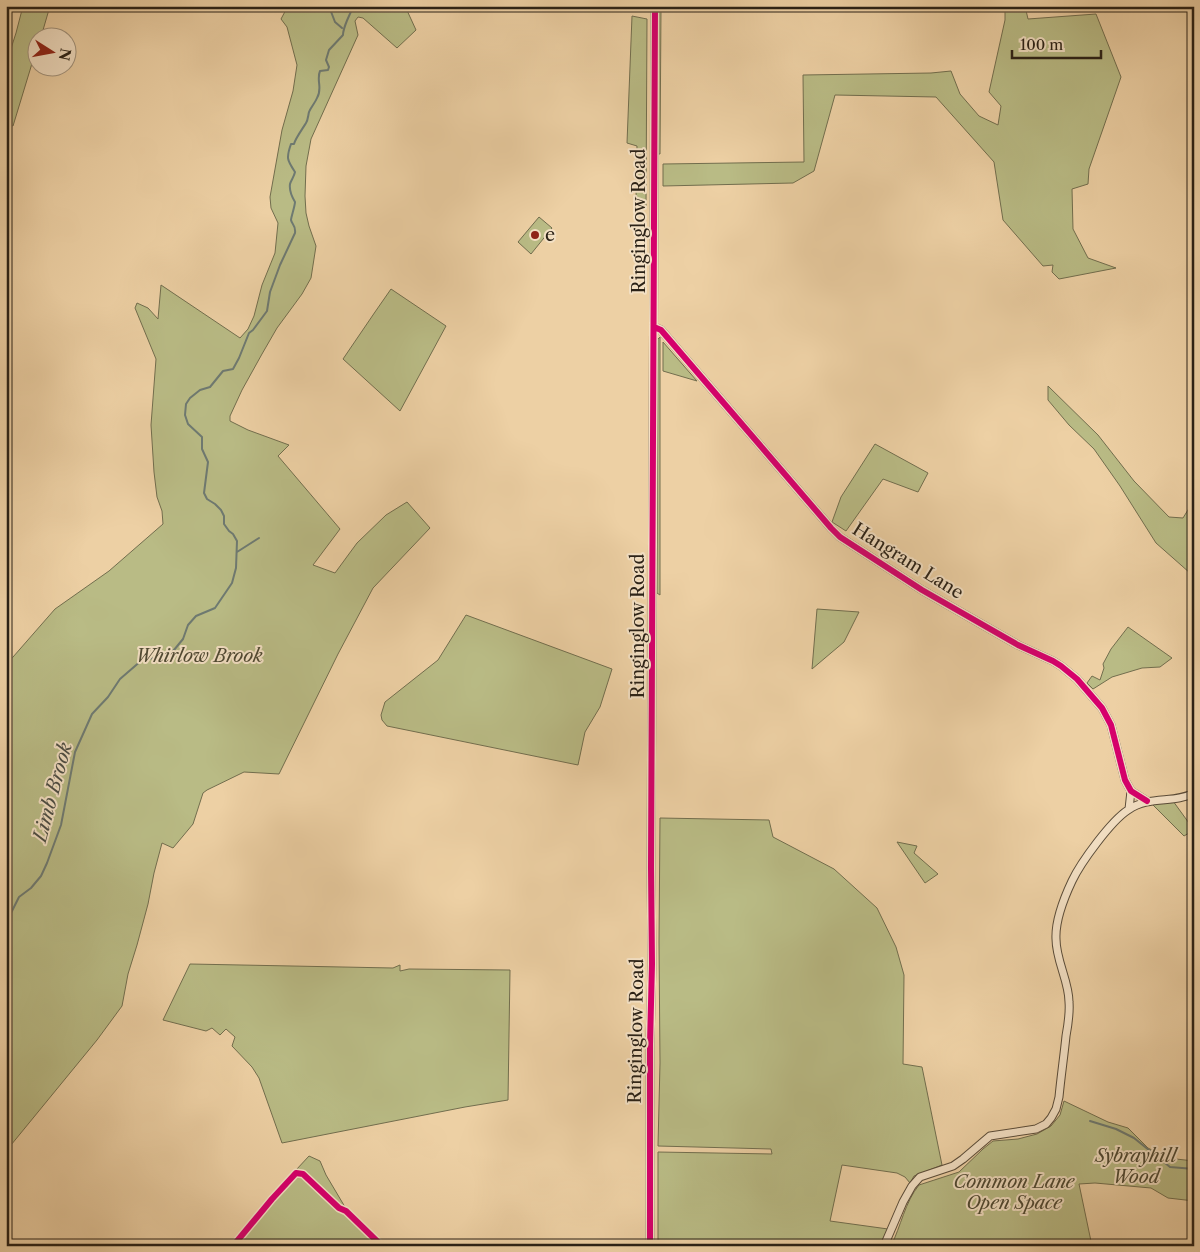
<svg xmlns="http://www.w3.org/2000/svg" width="1200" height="1252" viewBox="0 0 1200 1252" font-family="'Libre Caslon Text',serif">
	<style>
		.green { fill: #b9bb85; stroke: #726e4e }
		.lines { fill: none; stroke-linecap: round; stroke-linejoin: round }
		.stream { stroke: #6e7a72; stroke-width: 2 }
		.minor-casing { stroke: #5b4d3a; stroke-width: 9 }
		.minor { stroke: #f3e0c4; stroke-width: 7 }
		.cycleway-casing { stroke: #f3e0c4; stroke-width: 9 }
		.cycleway { stroke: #d6006c; stroke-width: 6 }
		.poi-dot { fill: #8f2418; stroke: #f3e0c4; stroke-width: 2 }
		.labels { text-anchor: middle; stroke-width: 4; stroke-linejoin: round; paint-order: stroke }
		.street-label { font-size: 18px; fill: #2a2116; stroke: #f3e0c4 }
		.poi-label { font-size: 18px; fill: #2a2116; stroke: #f3e0c4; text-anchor: start }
		.park-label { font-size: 18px; font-style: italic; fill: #4e4832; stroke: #f3e0c4 }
		.water-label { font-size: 19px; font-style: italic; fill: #4c4d44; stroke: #f3e0c4 }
	</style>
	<rect width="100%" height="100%" fill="#edd0a4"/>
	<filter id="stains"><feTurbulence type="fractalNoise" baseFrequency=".004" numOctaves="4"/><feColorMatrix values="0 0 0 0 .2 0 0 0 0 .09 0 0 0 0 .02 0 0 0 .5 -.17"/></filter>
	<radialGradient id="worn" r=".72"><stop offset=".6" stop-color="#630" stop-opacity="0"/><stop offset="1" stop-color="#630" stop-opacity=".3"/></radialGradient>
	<path class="green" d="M 23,6 L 50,6 L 41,37 L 38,38 L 37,47 L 13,126 L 6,123 L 6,64 L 16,33 Z
		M 288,6 L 405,6 L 416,30 L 397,48 L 363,18 L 358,17 L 355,21 L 358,35 L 311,139 L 306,166 L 305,196 L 306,213 L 309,226 L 316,246 L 311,278 L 302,294 L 277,328 L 262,354 L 242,390 L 230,416 L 230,421 L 248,430 L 289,445 L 278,456 L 340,529 L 313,565 L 335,573 L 357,543 L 386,515 L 407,502 L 430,528 L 373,588 L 338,654 L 279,774 L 244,772 L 207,790 L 203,793 L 193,824 L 173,848 L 162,843 L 154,873 L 148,904 L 137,945 L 128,974 L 122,1006 L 97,1040 L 11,1145 L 6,1148 L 6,665 L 55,609 L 109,571 L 163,524 L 162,511 L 157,497 L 154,472 L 151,425 L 156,359 L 135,308 L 137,303 L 148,308 L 158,319 L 161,285 L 240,338 L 248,329 L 254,316 L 262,285 L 275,253 L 278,223 L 271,208 L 270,197 L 282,130 L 293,91 L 297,65 L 287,27 L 281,19 Z
		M 659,6 L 661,6 L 660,154 L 658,154 Z
		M 1005,6 L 1025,6 L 1028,19 L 1096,14 L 1121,77 L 1089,169 L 1088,184 L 1072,189 L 1073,229 L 1088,258 L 1116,268 L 1059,279 L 1052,272 L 1053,265 L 1043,266 L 1003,220 L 994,162 L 936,97 L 835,95 L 814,171 L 793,183 L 663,186 L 663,164 L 804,162 L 803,75 L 931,73 L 951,71 L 960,94 L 979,116 L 998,125 L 1001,106 L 989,92 L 1005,20 Z
		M 632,16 L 647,19 L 646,206 L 636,197 L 637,146 L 627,143 Z
		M 539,217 L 552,228 L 531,254 L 518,242 Z
		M 391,289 L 446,326 L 400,411 L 343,359 L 375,312 Z
		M 660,337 L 660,595 L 657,593 L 658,339 Z
		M 663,342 L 697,381 L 663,371 Z
		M 1048,386 L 1098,435 L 1134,481 L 1169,517 L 1183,518 L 1191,505 L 1194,507 L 1194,573 L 1190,573 L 1156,543 L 1120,486 L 1094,449 L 1069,425 L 1048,400 Z
		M 875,444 L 928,473 L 918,492 L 883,479 L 846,531 L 832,522 L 841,497 Z
		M 817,609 L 859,612 L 844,642 L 812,669 Z
		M 466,615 L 612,669 L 600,707 L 585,732 L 578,765 L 387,726 L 382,720 L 381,715 L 385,702 L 438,660 Z
		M 1128,627 L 1172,658 L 1160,667 L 1142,668 L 1112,677 L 1093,689 L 1087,683 L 1092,676 L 1100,680 L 1104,668 L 1103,664 L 1111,649 Z
		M 1173,801 L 1194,830 L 1184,836 L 1152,804 Z
		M 660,818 L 769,820 L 773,837 L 834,869 L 877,908 L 896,947 L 904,975 L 903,1064 L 922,1067 L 942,1165 L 914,1176 L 910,1183 L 905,1177 L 897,1173 L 842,1165 L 830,1221 L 888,1229 L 880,1246 L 658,1246 L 658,1152 L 772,1154 L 771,1149 L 658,1146 L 660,1063 L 659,942 Z
		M 897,842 L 917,846 L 914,853 L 938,874 L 925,883 Z
		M 190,964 L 393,968 L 400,965 L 400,971 L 409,969 L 510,970 L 508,1100 L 465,1107 L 282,1143 L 259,1078 L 252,1067 L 232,1046 L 235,1037 L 226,1029 L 220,1035 L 212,1028 L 206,1031 L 163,1020 Z
		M 1064,1101 L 1108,1122 L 1128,1128 L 1148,1148 L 1167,1158 L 1194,1161 L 1194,1201 L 1168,1198 L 1151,1188 L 1095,1183 L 1079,1184 L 1092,1246 L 891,1246 C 901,1226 905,1202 919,1185 L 959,1172 L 983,1149 L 993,1141 L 1018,1139 L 1037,1134 L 1051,1126 L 1060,1115 Z
		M 309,1156 L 320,1161 L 326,1175 L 345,1207 L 343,1207 L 301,1170 L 296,1170 Z
		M 298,1175 L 301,1175 L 340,1212 L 346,1215 L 377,1246 L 236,1246 Z"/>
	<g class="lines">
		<path class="stream" d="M 327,6 L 330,9 L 335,22 L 342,28
			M 237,552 L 259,538
			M 6,923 L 19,897 L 31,888 L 41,876 L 47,863 L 61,825 L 75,752 L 92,714 L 108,697 L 120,679 L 142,660 L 160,657 L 174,650 L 183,639 L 188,625 L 196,616 L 215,608 L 232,583 L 236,568 L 237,541 L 233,534 L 229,531 L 224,524 L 224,516 L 221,510 L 215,504 L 207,499 L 204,493 L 208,462 L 202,449 L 202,437 L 188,424 L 185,415 L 186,404 L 190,398 L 200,390 L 210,387 L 223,371 L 233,369 L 239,358 L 249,333 L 253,330 L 267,311 L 270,292 L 280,265 L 295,233 C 296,225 292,225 291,220 C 291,217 295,206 295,202 C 292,197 289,191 290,184 C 291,180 294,177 295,172 C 287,160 286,158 291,144 L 294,144 C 295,139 303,128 306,123 C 308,120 308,116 309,112 C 311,107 315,103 317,98 C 323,89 316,80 320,71 L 328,70 L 329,67 L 326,60 L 329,50 L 343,35 C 343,28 350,13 354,6
			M 1090,1121 L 1116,1129 L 1134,1138 L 1170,1167 L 1194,1169"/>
		<g class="minor-casing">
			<path id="minor" d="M 654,327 L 661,330 L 831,528 L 840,537 L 922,590 L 1018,645 L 1053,661 L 1061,666 L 1077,679 L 1102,708 L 1111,725 L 1125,780 L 1131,791 L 1147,801
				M 1129,809 L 1131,791
				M 650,1246 L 650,1044 L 652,964 L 651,868 L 655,6
				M 884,1246 L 903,1202 L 912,1186 L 920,1177 L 953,1166 L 963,1159 L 990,1136 L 1036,1129 L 1046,1124 L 1051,1118 L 1056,1109 L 1059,1097 C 1061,1076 1064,1056 1066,1036 C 1068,1025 1070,1014 1069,1002 C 1069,981 1056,961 1056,939 C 1055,920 1064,898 1072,881 C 1081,862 1111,821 1128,810 C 1150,795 1174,804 1194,793"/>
		</g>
		<use href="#minor" class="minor"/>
		<g class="cycleway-casing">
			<path id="cycleway" d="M 654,327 L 661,330 L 831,528 L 840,537 L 922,590 L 1018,645 L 1053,661 L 1061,666 L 1077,679 L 1102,708 L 1111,725 L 1125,780 L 1131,791 L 1147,801
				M 233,1246 L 272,1199 L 296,1173 L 303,1174 L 339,1208 L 346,1211 L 382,1246
				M 650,1246 L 650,1044 L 652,964 L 651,868 L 655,6"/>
		</g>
		<use href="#cycleway" class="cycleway"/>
	</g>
	<circle class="poi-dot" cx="535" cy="235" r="5"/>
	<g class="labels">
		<g class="street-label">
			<text transform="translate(639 221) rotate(-90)" y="6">Ringinglow Road</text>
			<text transform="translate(908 561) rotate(32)" y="6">Hangram Lane</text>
			<text transform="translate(638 626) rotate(-90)" y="6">Ringinglow Road</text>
			<text transform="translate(636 1031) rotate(-89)" y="6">Ringinglow Road</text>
		</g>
		<g class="poi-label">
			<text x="545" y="241">e</text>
		</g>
		<g class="park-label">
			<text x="199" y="662">Whirlow Brook</text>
			<text x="1136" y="1162">Sybrayhill<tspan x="1136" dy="21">Wood</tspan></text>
			<text x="1014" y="1188">Common Lane<tspan x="1014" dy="21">Open Space</tspan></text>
		</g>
		<g class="water-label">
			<text transform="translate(52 792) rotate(-75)" y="7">Limb Brook</text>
		</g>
	</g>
	<rect width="1200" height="1252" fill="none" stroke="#edd0a4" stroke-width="25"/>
	<rect x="8" y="8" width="1185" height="1237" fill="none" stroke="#2a2116" stroke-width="2.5"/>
	<rect x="12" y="12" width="1175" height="1227" fill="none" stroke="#2a2116"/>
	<g transform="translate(52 52) rotate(101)"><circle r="24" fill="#f3e0c4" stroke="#a3947e"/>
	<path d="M0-4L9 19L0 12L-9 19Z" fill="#8f2418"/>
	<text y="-8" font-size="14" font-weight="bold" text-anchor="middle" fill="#2a2116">N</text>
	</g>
	<path d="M1012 50v8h89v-8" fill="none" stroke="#2a2116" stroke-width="2.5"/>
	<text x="1020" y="50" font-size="15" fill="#2a2116" stroke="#f3e0c4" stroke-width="4" paint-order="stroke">100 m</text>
	<rect width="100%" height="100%" filter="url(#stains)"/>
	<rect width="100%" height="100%" fill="url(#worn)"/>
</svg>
